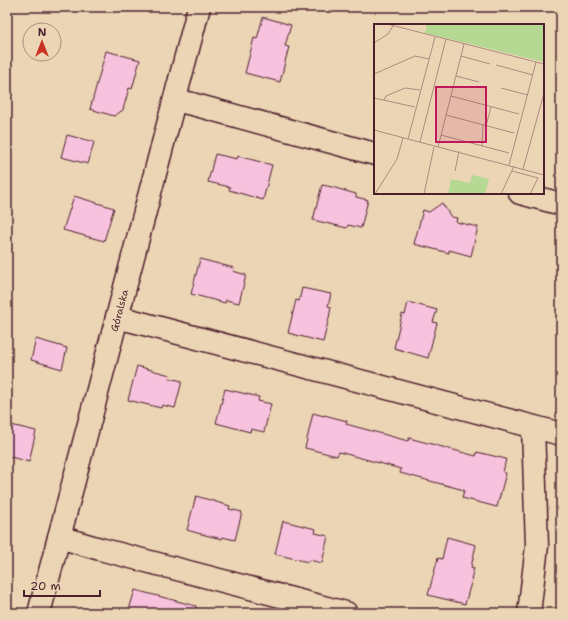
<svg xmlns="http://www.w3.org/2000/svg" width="568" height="620" viewBox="0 0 568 620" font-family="'Shantell Sans',sans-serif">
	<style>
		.building { fill: #f7c2dd; stroke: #4a1f2b }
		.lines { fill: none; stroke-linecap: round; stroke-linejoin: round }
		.minor-casing { stroke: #4a1f2b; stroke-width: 25 }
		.minor { stroke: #ecd5b5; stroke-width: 22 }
		.labels { text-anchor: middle; stroke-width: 3; stroke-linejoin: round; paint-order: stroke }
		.street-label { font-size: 10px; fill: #4a1f2b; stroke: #ecd5b5 }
		.inset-road { fill: none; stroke: #ab8c7e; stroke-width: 1 }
		.view { fill: #c2185b; fill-opacity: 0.15; stroke: #c2185b; stroke-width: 2 }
		.inset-edge { fill: none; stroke: #4a1f2b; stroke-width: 2 }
	</style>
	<rect width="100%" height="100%" fill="#ecd5b5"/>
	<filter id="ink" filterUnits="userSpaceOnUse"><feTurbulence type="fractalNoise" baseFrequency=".025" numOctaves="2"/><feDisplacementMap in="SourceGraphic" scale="8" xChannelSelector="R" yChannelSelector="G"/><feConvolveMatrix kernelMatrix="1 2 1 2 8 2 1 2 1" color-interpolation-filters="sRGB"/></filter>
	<g filter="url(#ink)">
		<path class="building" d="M 263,17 L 291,25 L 285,46 L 289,47 L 286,58 L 280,82 L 245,73 L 254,38 L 257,39 Z
			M 106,51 L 140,60 L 132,89 L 129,88 L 123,110 L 114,116 L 90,109 Z
			M 67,135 L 94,142 L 88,164 L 61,157 Z
			M 215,154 L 237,159 L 238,156 L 272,165 L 263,200 L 229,190 L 230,187 L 208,182 Z
			M 322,185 L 332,187 L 356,194 L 356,197 L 368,200 L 361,228 L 348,225 L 347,228 L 313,220 Z
			M 74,196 L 114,208 L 104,241 L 63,230 Z
			M 442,203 L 451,217 L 457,218 L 456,222 L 478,227 L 471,256 L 449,250 L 449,253 L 414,244 L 423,210 L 429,212 Z
			M 200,259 L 234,268 L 233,271 L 246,275 L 239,303 L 226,300 L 225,303 L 191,294 Z
			M 302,288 L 331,294 L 328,306 L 331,307 L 329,318 L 323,342 L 288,333 L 296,300 L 299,301 Z
			M 408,302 L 437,310 L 433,322 L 437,323 L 428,358 L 394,348 L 402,314 L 405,315 Z
			M 36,339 L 67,348 L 62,369 L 31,360 Z
			M 137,366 L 170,375 L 169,378 L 182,381 L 175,408 L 162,405 L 161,408 L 128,400 Z
			M 225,389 L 259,397 L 258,401 L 271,404 L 264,432 L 251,429 L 250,432 L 216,423 Z
			M 313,413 L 324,416 L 324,415 L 347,421 L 346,424 L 408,441 L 409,438 L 476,456 L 477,452 L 506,459 L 503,472 L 506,473 L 497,507 L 462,498 L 464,490 L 400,473 L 401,469 L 339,452 L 337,456 L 305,448 Z
			M 7,424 L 36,431 L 29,462 L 7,456 Z
			M 196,496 L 230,506 L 229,509 L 242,512 L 235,540 L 222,537 L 222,539 L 197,533 L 187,530 Z
			M 283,521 L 316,529 L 315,533 L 328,536 L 322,563 L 309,560 L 308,562 L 275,554 Z
			M 447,537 L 476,545 L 471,567 L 474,568 L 471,579 L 472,579 L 465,604 L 428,595 L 438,558 L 442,559 Z
			M 135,590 L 196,606 L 195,613 L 128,613 Z"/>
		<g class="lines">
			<g class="minor-casing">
				<g id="minor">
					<path d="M 175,100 L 192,104 L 375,154"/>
					<path d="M 520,193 L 561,204"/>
					<path d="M 117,317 L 137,322 L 561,434"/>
					<path d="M 59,537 L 100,549 L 346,613"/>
					<path id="s1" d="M 39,613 L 199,7"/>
					<path d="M 529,613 L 537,546 L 533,427"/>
				</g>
			</g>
			<use href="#minor" class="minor"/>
		</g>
	</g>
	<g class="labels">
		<g class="street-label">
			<text dy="4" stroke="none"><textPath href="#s1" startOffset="313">Góralska</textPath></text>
		</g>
	</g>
	<g transform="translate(374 24)">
		<rect width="170" height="170" fill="#ecd5b5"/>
		<path d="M 53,0 L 170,0 L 170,38 L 51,9 ZM 98,151 L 115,155 L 111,170 L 74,170 L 77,155 L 96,159 Z" fill="#b5d893"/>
		<path class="inset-road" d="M 13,0 L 170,40M 0,19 L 14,10 L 19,2M 87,32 L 116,40M 122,41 L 159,51M 0,50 L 41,32 L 55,35M 82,52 L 105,58M 127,64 L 154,71M 77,72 L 145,90M 0,74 L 41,83M 10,76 L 12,72 L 31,64 L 46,66M 72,91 L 140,109M 112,102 L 117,83M 0,106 L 170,151M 67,111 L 135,129M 34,115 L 61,13M 46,118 L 72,15M 108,122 L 109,101M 64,123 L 90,20M 135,141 L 162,38M 149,145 L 170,69M 81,147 L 85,127M 138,147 L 164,154 L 156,170M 1,170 L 23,135 L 29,114M 50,170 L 60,123M 127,170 L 140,142"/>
		<path class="view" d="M 62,63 L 112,63 L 112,118 L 62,118 Z"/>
		<rect width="170" height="170" class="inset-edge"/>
	</g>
	<rect width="568" height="620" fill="none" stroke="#ecd5b5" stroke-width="24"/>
	<rect x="12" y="12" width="544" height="596" fill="none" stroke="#4a1f2b" stroke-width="1.5" filter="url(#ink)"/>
	<g transform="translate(42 42)"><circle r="19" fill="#ecd5b5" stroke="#ab8c7e"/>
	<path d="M0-3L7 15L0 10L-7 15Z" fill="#c8321e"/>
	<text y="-6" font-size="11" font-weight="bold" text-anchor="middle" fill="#4a1f2b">N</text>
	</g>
	<path d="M24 590v6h76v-6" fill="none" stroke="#4a1f2b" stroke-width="2"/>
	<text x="30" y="590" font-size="12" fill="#4a1f2b" stroke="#ecd5b5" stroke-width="3" paint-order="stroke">20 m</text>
</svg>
